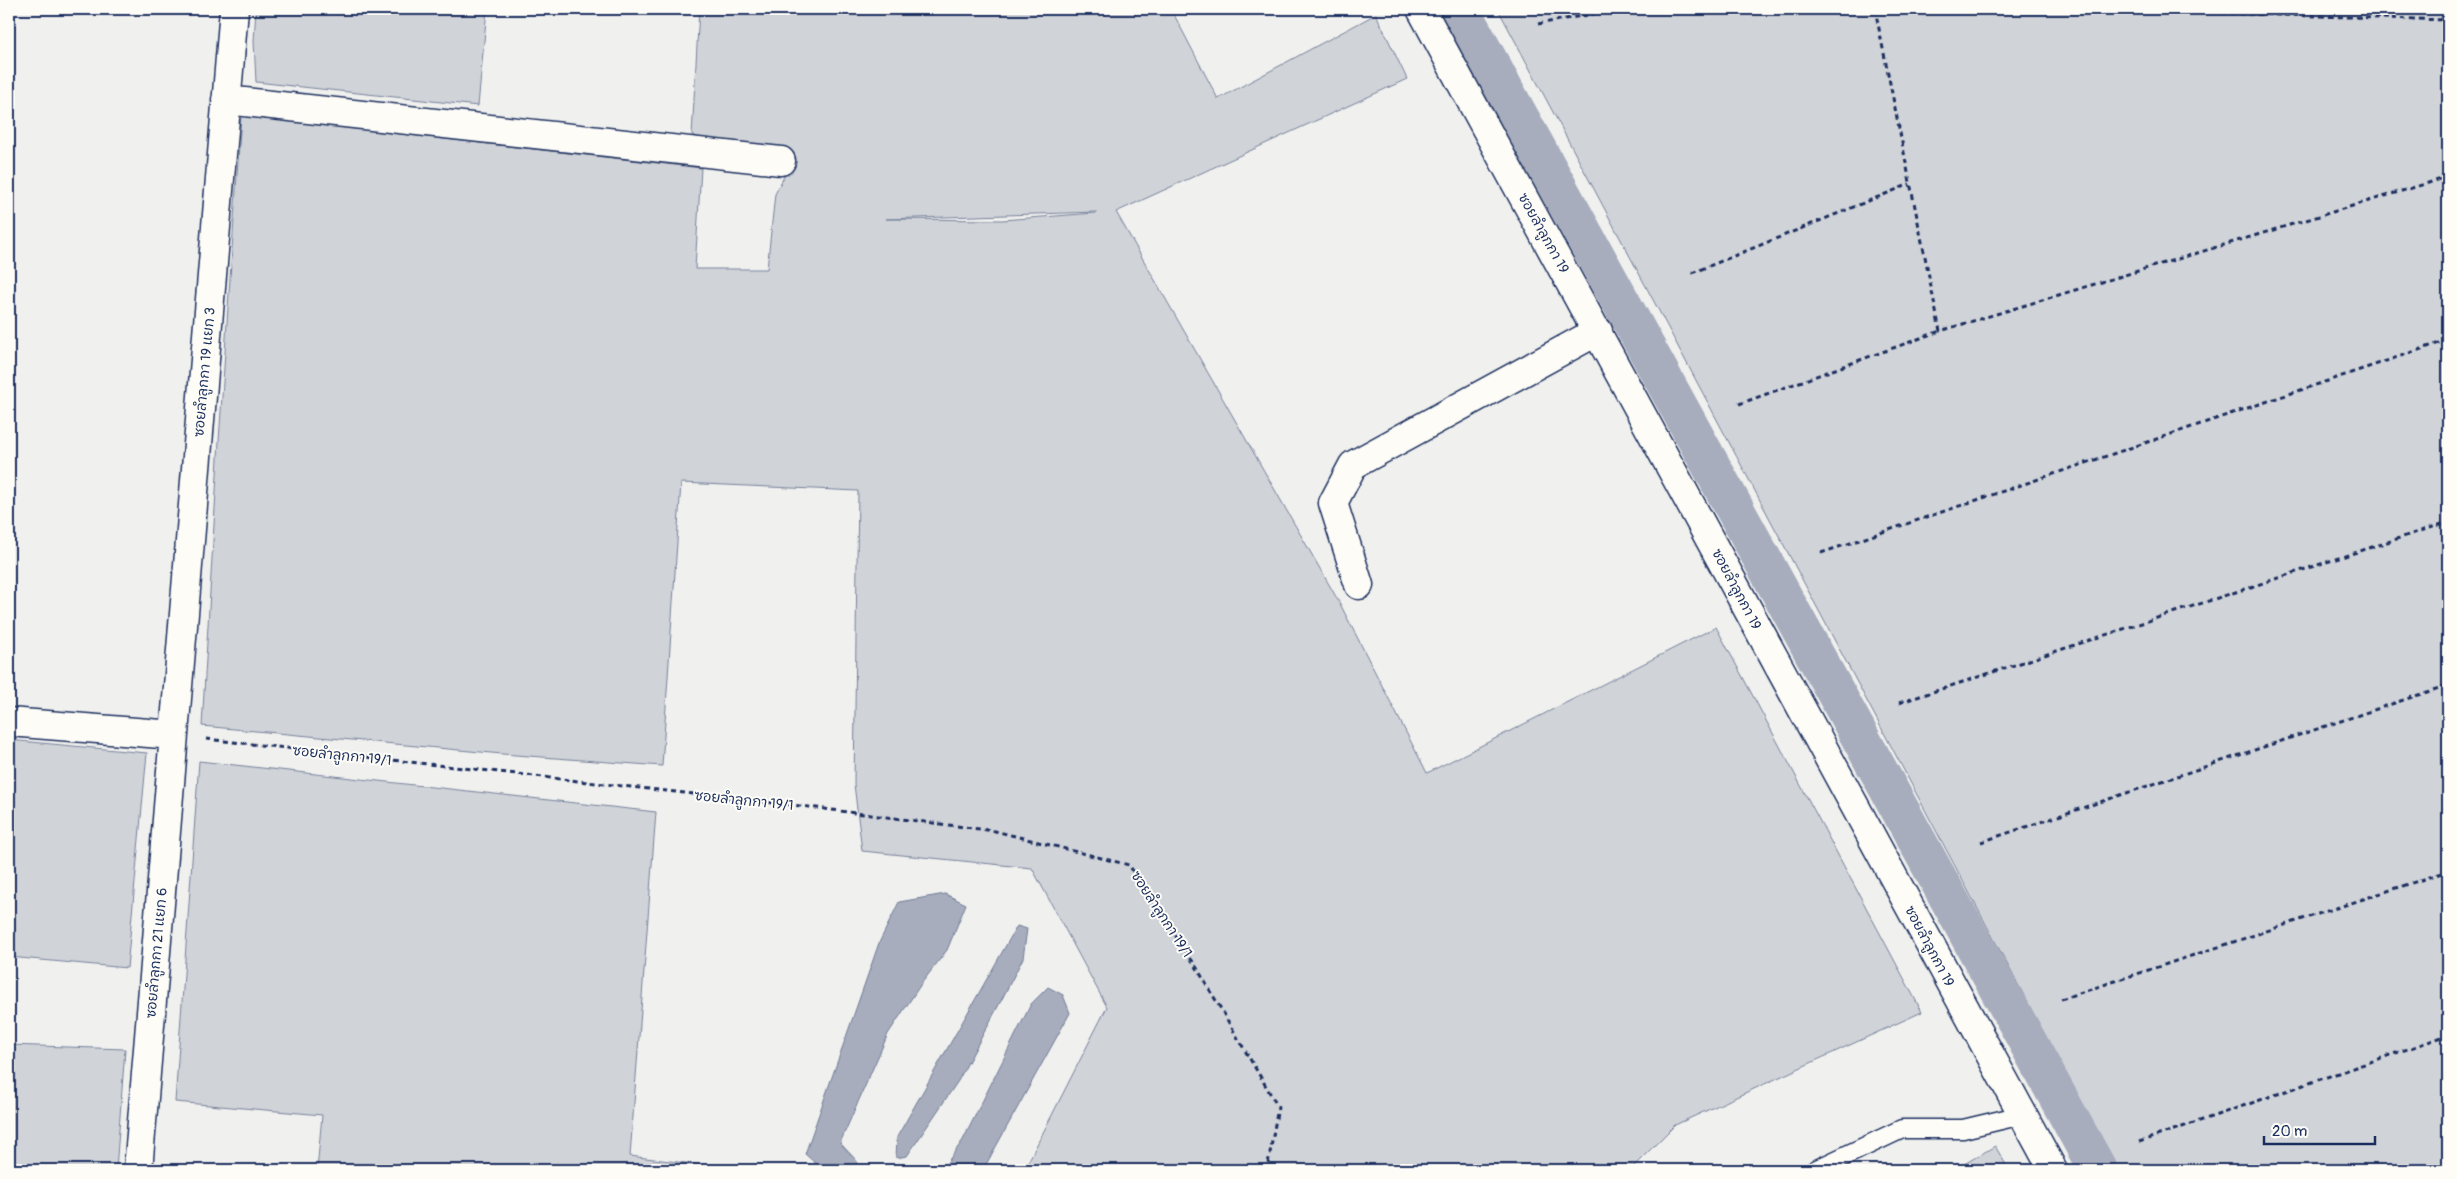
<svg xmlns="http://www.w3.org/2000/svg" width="2457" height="1179" viewBox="0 0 2457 1179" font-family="Pangolin,'Playpen Sans Thai',sans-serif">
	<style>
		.green { fill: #d0d3d8; stroke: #76819b; fill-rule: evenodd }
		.water { fill: #a7adbd; stroke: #6f7b97 }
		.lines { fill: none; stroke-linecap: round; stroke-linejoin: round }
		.canal { stroke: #a7adbd; stroke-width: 39 }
		.service-casing { stroke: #1b2f5e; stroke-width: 21 }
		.minor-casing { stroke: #1b2f5e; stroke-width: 31 }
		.path { stroke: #1b2f5e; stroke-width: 3; stroke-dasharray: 5 4; stroke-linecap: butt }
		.service { stroke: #fdfcf7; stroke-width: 18 }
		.minor { stroke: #fdfcf7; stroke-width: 28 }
		.labels { text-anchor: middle; stroke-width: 4; stroke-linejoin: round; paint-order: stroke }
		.street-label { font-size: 14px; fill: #1b2f5e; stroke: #fdfcf7 }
	</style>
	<rect width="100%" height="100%" fill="#f0f0ee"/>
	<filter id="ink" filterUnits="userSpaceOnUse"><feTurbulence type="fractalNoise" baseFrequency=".02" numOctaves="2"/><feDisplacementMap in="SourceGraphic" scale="10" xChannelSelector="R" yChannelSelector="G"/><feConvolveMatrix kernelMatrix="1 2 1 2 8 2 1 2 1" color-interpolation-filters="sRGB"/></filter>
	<g filter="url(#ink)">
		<path class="green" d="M 256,9 L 487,9 L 478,106 L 256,82 L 254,41 Z
			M 699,9 L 1171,9 L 1218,99 L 1376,14 L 1407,79 L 1116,212 L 1339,602 L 1427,773 L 1716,627 L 1922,1012 L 1675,1125 L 1634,1166 L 1636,1170 L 1024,1170 L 1107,1007 L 1032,868 L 862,851 L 854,784 L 858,491 L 681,483 L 662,766 L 502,754 L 202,726 L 219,441 L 241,116 L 701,168 L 695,269 L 767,269 L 775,194 L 788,169 L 692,135 ZM 1096,213 L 1002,220 L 886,219 L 1096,212 Z
			M 1498,9 L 2448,9 L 2448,1170 L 2117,1170 Z
			M 9,740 L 147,753 L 127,968 L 9,957 Z
			M 199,761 L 656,812 L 630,1156 L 742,1170 L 317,1170 L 322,1115 L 175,1102 Z
			M 9,1045 L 125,1049 L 116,1170 L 9,1170 Z
			M 1995,1146 L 2009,1170 L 1954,1170 Z"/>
		<path class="water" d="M 945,894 L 966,904 L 947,950 L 921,984 L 888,1034 L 840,1143 L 857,1161 L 856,1170 L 823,1170 L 805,1154 L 879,943 L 899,902 Z
			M 1017,926 L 1027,929 L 1023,958 L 1002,999 L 958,1081 L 907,1156 L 896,1158 L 897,1137 Z
			M 1048,987 L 1063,995 L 1070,1013 L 983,1170 L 942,1170 L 963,1140 L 1031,1004 Z"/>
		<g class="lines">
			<path class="canal" d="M 1460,9 L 2098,1170"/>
			<g class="service-casing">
				<path id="service" d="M 1815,1170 L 1902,1129 L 1963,1129 L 2022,1115"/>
			</g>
			<g class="minor-casing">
				<path id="minor" d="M 1421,9 L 2053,1170
					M 226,100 L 781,161
					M 1359,585 L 1333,503 L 1353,465 L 1598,331
					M 9,722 L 174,735
					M 138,1170 L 234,9"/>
			</g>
			<path class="path" d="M 1875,9 L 1940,331 L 2448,177
				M 2086,9 L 2448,20
				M 1538,24 L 1620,9
				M 1692,273 L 1910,184
				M 1739,404 L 1940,331
				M 1821,553 L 2448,340
				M 1899,703 L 2448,522
				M 206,739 L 809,807 L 995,831 L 1129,865 L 1197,968 L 1278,1107 L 1267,1170
				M 1981,842 L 2448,685
				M 2061,999 L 2448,871
				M 2139,1142 L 2448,1035"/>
			<use href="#service" class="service"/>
			<use href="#minor" class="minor"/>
		</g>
	</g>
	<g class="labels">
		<g class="street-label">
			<text transform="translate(1544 233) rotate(61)" y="5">ซอยลำลูกกา 19</text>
			<text transform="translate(204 372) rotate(-85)" y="5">ซอยลำลูกกา 19 แยก 3</text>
			<text transform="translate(1737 589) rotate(62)" y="5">ซอยลำลูกกา 19</text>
			<text transform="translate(342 755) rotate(6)" y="5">ซอยลำลูกกา 19/1</text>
			<text transform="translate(744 800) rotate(6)" y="5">ซอยลำลูกกา 19/1</text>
			<text transform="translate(1162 914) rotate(57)" y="5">ซอยลำลูกกา 19/1</text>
			<text transform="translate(1930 946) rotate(62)" y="5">ซอยลำลูกกา 19</text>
			<text transform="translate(156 953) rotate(-85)" y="5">ซอยลำลูกกา 21 แยก 6</text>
		</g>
	</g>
	<rect width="2457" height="1179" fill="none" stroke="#fdfcf7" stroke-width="30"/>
	<rect x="15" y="15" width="2427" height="1149" fill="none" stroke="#1b2f5e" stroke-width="2" filter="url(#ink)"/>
	<path d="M2264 1136v8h111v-8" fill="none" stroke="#1b2f5e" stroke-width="2.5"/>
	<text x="2272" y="1136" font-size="15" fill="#1b2f5e" stroke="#fdfcf7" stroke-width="4" paint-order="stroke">20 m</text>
</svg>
